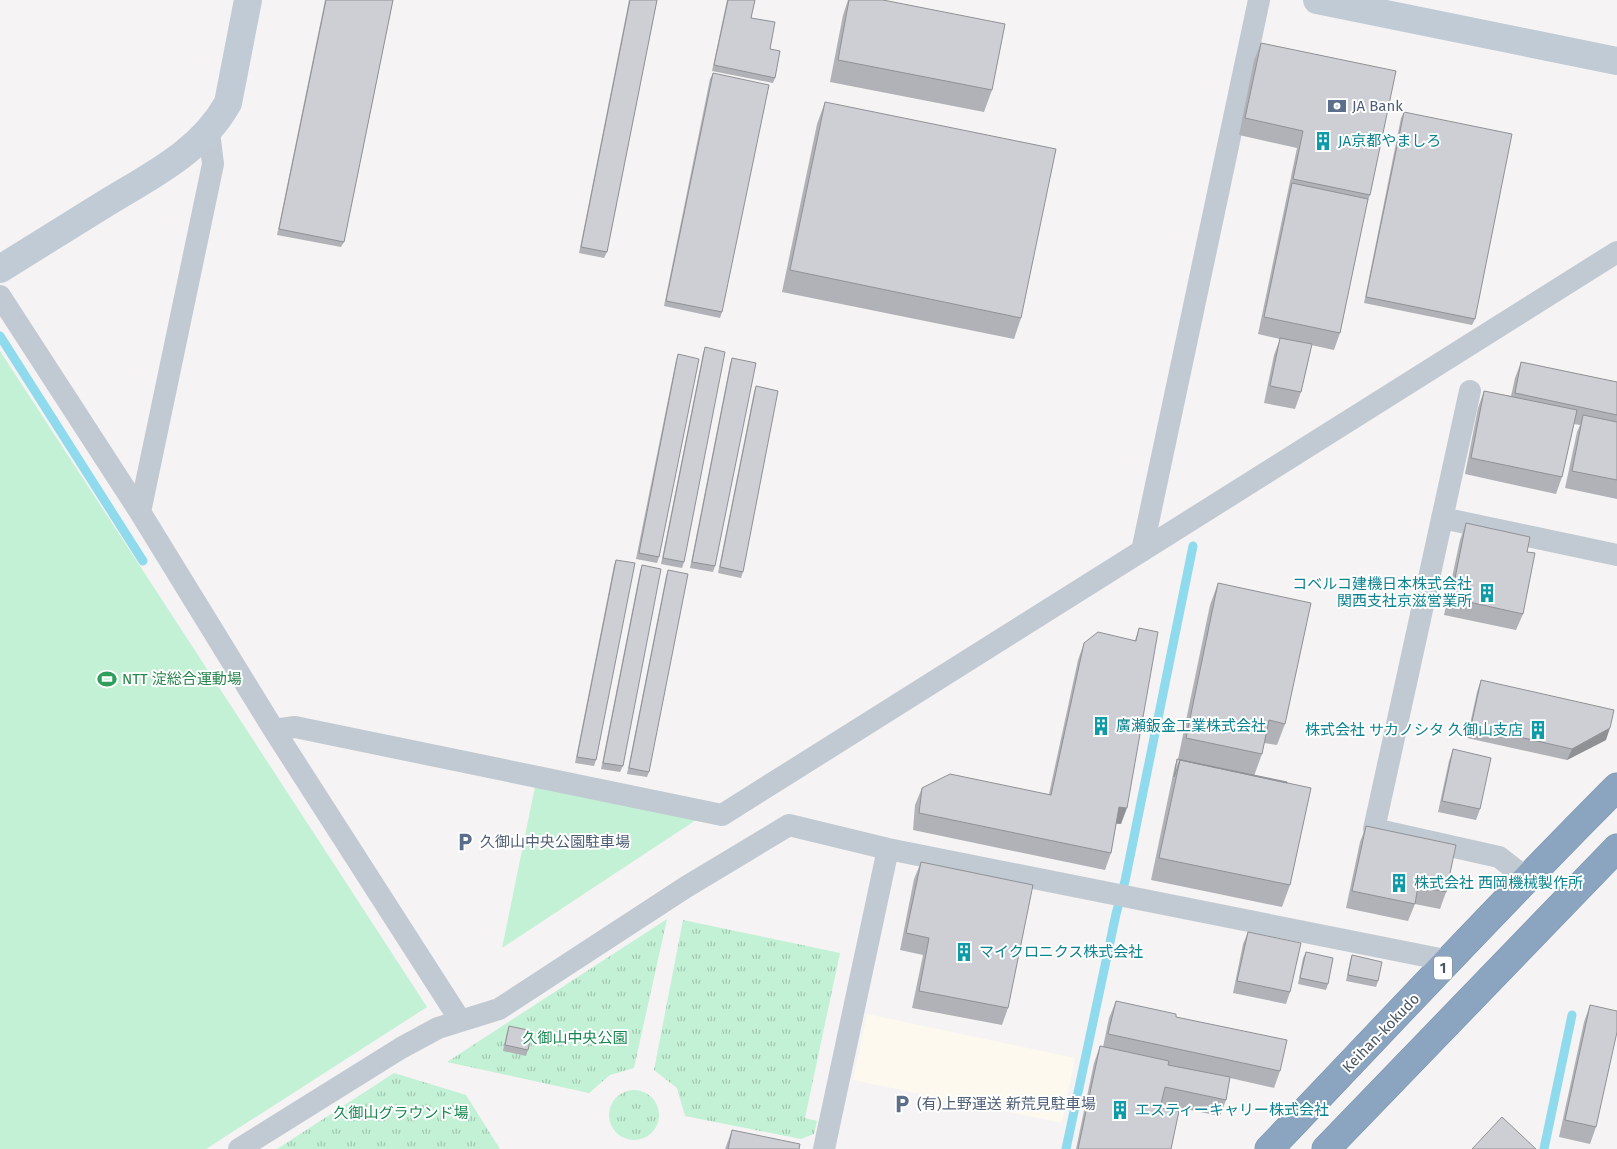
<svg xmlns="http://www.w3.org/2000/svg" width="1617" height="1149" viewBox="0 0 1617 1149" font-family="'Fira Sans','Noto Sans JP',sans-serif">
	<style>
		.commercial { fill: #fdf9ef }
		.green { fill: #c3f1d5 }
		.park { fill: url(#park-tufts) }
		.lines { fill: none; stroke-linecap: round; stroke-linejoin: round }
		.stream { stroke: #90daee; stroke-width: 9 }
		.highway-casing { stroke: #7690ad; stroke-width: 29 }
		.street { stroke: #c1cad2; stroke-width: 22 }
		.secondary { stroke: #c1cbd6; stroke-width: 28 }
		.highway { stroke: #8ba5c1; stroke-width: 28 }
		.wall { fill: #b0b2b7 }
		.shaded-wall { fill: #909195 }
		.building { fill: #cdcfd5; stroke: #909195 }
		.labels { text-anchor: middle; stroke-width: 4; stroke-linejoin: round; paint-order: stroke }
		.shield { fill: #fff; stroke: #808990; stroke-width: 1 }
		.shield-label { font-size: 14px; font-weight: bold; fill: #4a5661 }
		.service-label { font-size: 15px; fill: #4e5e75; stroke: #fff; text-anchor: start }
		.culture-label { font-size: 15px; fill: #0d838f; stroke: #fff; text-anchor: start }
		.leisure-label { font-size: 15px; fill: #27864d; stroke: #fff; text-anchor: start }
		.street-label { font-size: 15px; fill: #4a5661; stroke: #fff }
		.park-label { font-size: 15px; fill: #17864f; stroke: #fff }
	</style>
	<defs>
		<pattern id="park-tufts" width="24" height="20" patternUnits="userSpaceOnUse" patternTransform="scale(1.25)"><rect width="24" height="20" fill="#c3f1d5"/><path d="M3 7l-1-3M5 7V3M7 7l1-3M15 17l-1-3M17 17v-4M19 17l1-3" fill="none" stroke="#a0c6b0"/></pattern>
	</defs>
	<rect width="100%" height="100%" fill="#f5f3f3"/>
	<path class="commercial" d="M 867,1014 L 1075,1058 L 1062,1123 L 853,1080 Z"/>
	<path class="green" d="M 0,351 L 427,1007 L 206,1149 L 0,1149 Z
		M 535,787 L 696,820 L 502,948 Z"/>
	<path class="park" d="M 667,919 L 634,1068 L 610,1075 L 589,1093 L 447,1062 Z
		M 683,920 L 840,953 L 805,1118 L 817,1121 L 814,1134 L 801,1139 L 685,1116 L 677,1088 L 654,1070 Z
		M 394,1073 L 466,1095 L 500,1149 L 277,1149 Z
		M609 1115a25 25 0 1 1 50 0a25 25 0 1 1-50 0Z"/>
	<g class="lines">
		<path class="stream" d="M 0,336 L 143,561
			M 1066,1149 L 1116,914 L 1125,881 L 1193,546
			M 1544,1149 L 1572,1015"/>
		<g class="highway-casing">
			<path id="highway" d="M 1269,1149 C 1385,1028 1499,905 1617,787
				M 1326,1149 L 1617,848"/>
		</g>
		<path class="street" d="M 0,296 L 140,512 L 274,730 L 460,1020
			M 1470,391 L 1374,829 L 1499,857 L 1526,878
			M 140,512 L 213,164 L 209,132
			M 1442,518 L 1617,555
			M 1142,551 L 1259,0
			M 274,730 L 295,727 L 722,815 L 1617,252
			M 239,1149 L 401,1048 L 438,1028 L 499,1009 L 686,887 L 789,825 L 888,849 L 1450,961
			M 824,1149 L 888,849"/>
		<path class="secondary" d="M 1317,0 L 1617,61
			M 0,269 C 35,247 69,226 103,205 C 150,176 200,153 228,103 L 248,0"/>
		<use href="#highway" class="highway"/>
	</g>
	<path class="wall" d="M 325,0 L 393,0 L 344,242 L 341,247 L 277,235 Z
		M 629,0 L 657,0 L 607,252 L 604,258 L 579,253 Z
		M 727,0 L 755,0 L 751,18 L 770,49 L 775,78 L 773,83 L 712,71 Z
		M 848,0 L 883,0 L 992,90 L 984,112 L 830,82 L 843,15 Z
		M 1261,43 L 1370,195 L 1366,206 L 1340,333 L 1334,350 L 1311,345 L 1301,392 L 1295,409 L 1264,403 L 1274,355 L 1280,339 L 1258,334 L 1297,148 L 1239,135 L 1254,60 Z
		M 713,73 L 722,312 L 720,318 L 664,306 L 710,79 Z
		M 825,102 L 1021,318 L 1014,339 L 782,292 L 817,124 Z
		M 1404,112 L 1475,319 L 1472,325 L 1364,303 L 1401,118 Z
		M 705,347 L 684,562 L 682,568 L 661,564 L 703,353 Z
		M 678,354 L 659,557 L 657,563 L 636,559 L 676,360 Z
		M 732,358 L 715,566 L 713,572 L 690,568 L 730,364 Z
		M 1521,362 L 1617,382 L 1617,499 L 1565,488 L 1577,432 L 1580,425 L 1574,424 L 1562,477 L 1556,494 L 1465,474 L 1478,408 L 1484,391 L 1511,396 L 1515,378 Z
		M 756,386 L 743,572 L 741,578 L 718,573 L 754,392 Z
		M 1466,523 L 1523,614 L 1516,630 L 1444,615 L 1460,540 Z
		M 616,560 L 596,760 L 594,766 L 575,763 L 614,565 Z
		M 642,565 L 623,766 L 620,772 L 601,769 L 640,571 Z
		M 668,570 L 649,772 L 647,777 L 627,774 L 666,576 Z
		M 1218,583 L 1285,724 L 1277,745 L 1264,743 L 1262,754 L 1254,776 L 1290,885 L 1282,907 L 1151,880 L 1175,765 L 1178,759 L 1210,605 Z
		M 1139,628 L 1121,824 L 1116,824 L 1111,853 L 1105,870 L 913,830 L 915,805 L 922,788 L 1049,794 L 1078,660 L 1084,643 L 1135,640 Z
		M 1481,680 L 1606,740 L 1567,760 L 1467,738 L 1477,692 Z
		M 1453,749 L 1480,809 L 1476,820 L 1438,812 L 1449,761 Z
		M 1366,826 L 1446,892 L 1440,909 L 1415,904 L 1408,921 L 1346,908 L 1360,842 Z
		M 921,862 L 1008,1008 L 1002,1025 L 912,1008 L 923,955 L 900,950 L 914,879 Z
		M 1248,932 L 1290,992 L 1286,1004 L 1233,993 L 1243,944 Z
		M 1306,952 L 1328,984 L 1326,990 L 1298,984 L 1303,958 Z
		M 1352,955 L 1378,981 L 1376,987 L 1346,981 L 1350,961 Z
		M 1116,1001 L 1176,1017 L 1280,1071 L 1274,1088 L 1230,1078 L 1226,1100 L 1220,1116 L 1161,1104 L 1160,1108 L 1171,1149 L 1076,1149 L 1094,1063 L 1100,1046 L 1103,1047 L 1109,1018 Z
		M 1590,1005 L 1596,1127 L 1590,1144 L 1559,1137 L 1584,1022 Z
		M 509,1026 L 528,1050 L 526,1056 L 503,1051 L 507,1032 Z
		M 732,1130 L 799,1149 L 725,1149 Z"/>
	<path class="shaded-wall" d="M 1610,728 L 1606,740 L 1567,760 L 1572,749 Z
		M 1119,807 L 1127,808 L 1121,824 L 1113,823 Z"/>
	<path class="building" d="M 326,0 L 393,0 L 344,242 L 279,229 Z
		M 630,0 L 657,0 L 607,252 L 581,247 Z
		M 728,0 L 755,0 L 751,18 L 775,22 L 770,49 L 780,51 L 775,78 L 714,65 Z
		M 849,0 L 883,0 L 1005,24 L 992,90 L 838,60 Z
		M 1261,43 L 1396,71 L 1370,195 L 1293,179 L 1303,131 L 1245,118 Z
		M 713,73 L 769,85 L 722,312 L 666,301 Z
		M 825,102 L 1056,149 L 1021,318 L 790,270 Z
		M 1404,112 L 1512,134 L 1475,319 L 1366,297 Z
		M 1292,183 L 1368,199 L 1340,333 L 1264,317 Z
		M 1280,338 L 1312,344 L 1301,392 L 1270,386 Z
		M 705,347 L 725,352 L 684,562 L 663,558 Z
		M 678,354 L 699,359 L 659,557 L 639,553 Z
		M 732,358 L 756,363 L 715,566 L 692,562 Z
		M 1521,362 L 1617,382 L 1617,415 L 1515,393 Z
		M 756,386 L 778,391 L 743,572 L 720,567 Z
		M 1484,391 L 1577,410 L 1562,477 L 1471,458 Z
		M 1583,415 L 1617,422 L 1617,480 L 1572,471 Z
		M 1466,523 L 1530,537 L 1527,552 L 1535,553 L 1523,614 L 1451,598 Z
		M 616,560 L 635,563 L 596,760 L 577,757 Z
		M 642,565 L 661,569 L 623,766 L 603,763 Z
		M 668,570 L 688,574 L 649,772 L 629,768 Z
		M 1218,583 L 1311,603 L 1285,724 L 1269,720 L 1262,754 L 1186,738 Z
		M 1139,628 L 1158,632 L 1127,808 L 1119,807 L 1111,853 L 919,813 L 922,788 L 950,774 L 1051,795 L 1084,643 L 1098,632 L 1136,641 Z
		M 1481,680 L 1614,710 L 1610,728 L 1572,749 L 1471,726 Z
		M 1453,749 L 1491,758 L 1480,809 L 1442,801 Z
		M 1177,759 L 1287,782 L 1287,783 L 1180,760 L 1174,777 Z
		M 1180,760 L 1311,788 L 1290,885 L 1159,858 Z
		M 1366,826 L 1456,845 L 1446,892 L 1418,886 L 1415,904 L 1352,891 Z
		M 921,862 L 1033,885 L 1008,1008 L 919,991 L 929,938 L 906,933 Z
		M 1248,932 L 1301,943 L 1290,992 L 1237,981 Z
		M 1306,952 L 1333,958 L 1328,984 L 1300,978 Z
		M 1352,955 L 1382,962 L 1378,981 L 1348,975 Z
		M 1116,1001 L 1176,1014 L 1176,1017 L 1287,1040 L 1280,1071 L 1108,1034 Z
		M 1590,1005 L 1617,1011 L 1617,1032 L 1596,1127 L 1565,1120 Z
		M 509,1026 L 532,1031 L 528,1050 L 505,1045 Z
		M 1100,1046 L 1169,1061 L 1168,1065 L 1230,1077 L 1226,1100 L 1165,1087 L 1160,1108 L 1179,1111 L 1171,1149 L 1078,1149 Z
		M 1502,1117 L 1536,1149 L 1472,1149 Z
		M 732,1130 L 800,1144 L 799,1149 L 728,1149 Z"/>
	<defs>
		<g id="bank-bare" transform="scale(1.5)"><path d="M-6-4H6V4H-6ZM0-2.3a2.3 2.3 0 1 0 0 4.6a2.3 2.3 0 1 0 0-4.6Z" fill="#5c6f8a" stroke="#fff" stroke-width="2.5" paint-order="stroke"/></g>
		<g id="building-bare" transform="scale(1.5)"><path d="M-4-6H4V6H1V3H-1V6H-4ZM-2.5-4.3h1.7v1.8h-1.7ZM.8-4.3h1.7v1.8H.8ZM-2.5-1h1.7V.8h-1.7ZM.8-1h1.7V.8H.8Z" fill="#0f9aa8" stroke="#fff" stroke-width="2.5" paint-order="stroke"/></g>
		<g id="stadium-bare" transform="scale(1.5)"><path d="M0-5a6.5 5 0 1 0 0 10a6.5 5 0 1 0 0-10ZM-3.5-1.8h7v3.6h-7Z" fill="#2e9e5b" stroke="#fff" stroke-width="2.5" paint-order="stroke"/></g>
		<g id="parking-bare" transform="scale(1.5)"><path d="M-3.5-5.5H1a3.5 3.5 0 0 1 0 7H-1V5.5H-3.5ZM-1-3.4V-.6H.8a1.4 1.4 0 0 0 0-2.8Z" fill="#5c6f8a" stroke="#fff" stroke-width="2.5" paint-order="stroke"/></g>
	</defs>
	<g fill-rule="evenodd">
		<use href="#bank-bare" x="1337" y="106"/>
		<use href="#building-bare" x="1323" y="141"/>
		<use href="#building-bare" x="1487" y="593"/>
		<use href="#stadium-bare" x="107" y="679"/>
		<use href="#building-bare" x="1101" y="726"/>
		<use href="#building-bare" x="1538" y="730"/>
		<use href="#parking-bare" x="465" y="842"/>
		<use href="#building-bare" x="1399" y="883"/>
		<use href="#building-bare" x="964" y="952"/>
		<use href="#parking-bare" x="902" y="1104"/>
		<use href="#building-bare" x="1120" y="1110"/>
	</g>
	<g class="labels">
		<rect class="shield" x="1434" y="956.5" width="18" height="23" rx="4"/>
		<g class="shield-label">
			<text x="1443" y="973">1</text>
		</g>
		<g class="service-label">
			<text x="1352" y="111">JA Bank</text>
			<text x="480" y="847">久御山中央公園駐車場</text>
			<text x="917" y="1109">(有)上野運送 新荒見駐車場</text>
		</g>
		<g class="culture-label">
			<text x="1338" y="146">JA京都やましろ</text>
			<text x="1472" y="589" text-anchor="end">コベルコ建機日本株式会社<tspan x="1472" dy="17">関西支社京滋営業所</tspan></text>
			<text x="1116" y="731">廣瀬鈑金工業株式会社</text>
			<text x="1523" y="735" text-anchor="end">株式会社 サカノシタ 久御山支店</text>
			<text x="1414" y="888">株式会社 西岡機械製作所</text>
			<text x="979" y="957">マイクロニクス株式会社</text>
			<text x="1135" y="1115">エスティーキャリー株式会社</text>
		</g>
		<g class="leisure-label">
			<text x="122" y="684">NTT 淀総合運動場</text>
		</g>
		<g class="street-label">
			<text transform="translate(1381 1033) rotate(-46)" y="5">Keihan-kokudo</text>
		</g>
		<g class="park-label">
			<text x="575" y="1043">久御山中央公園</text>
			<text x="401" y="1118">久御山グラウンド場</text>
		</g>
	</g>
</svg>
